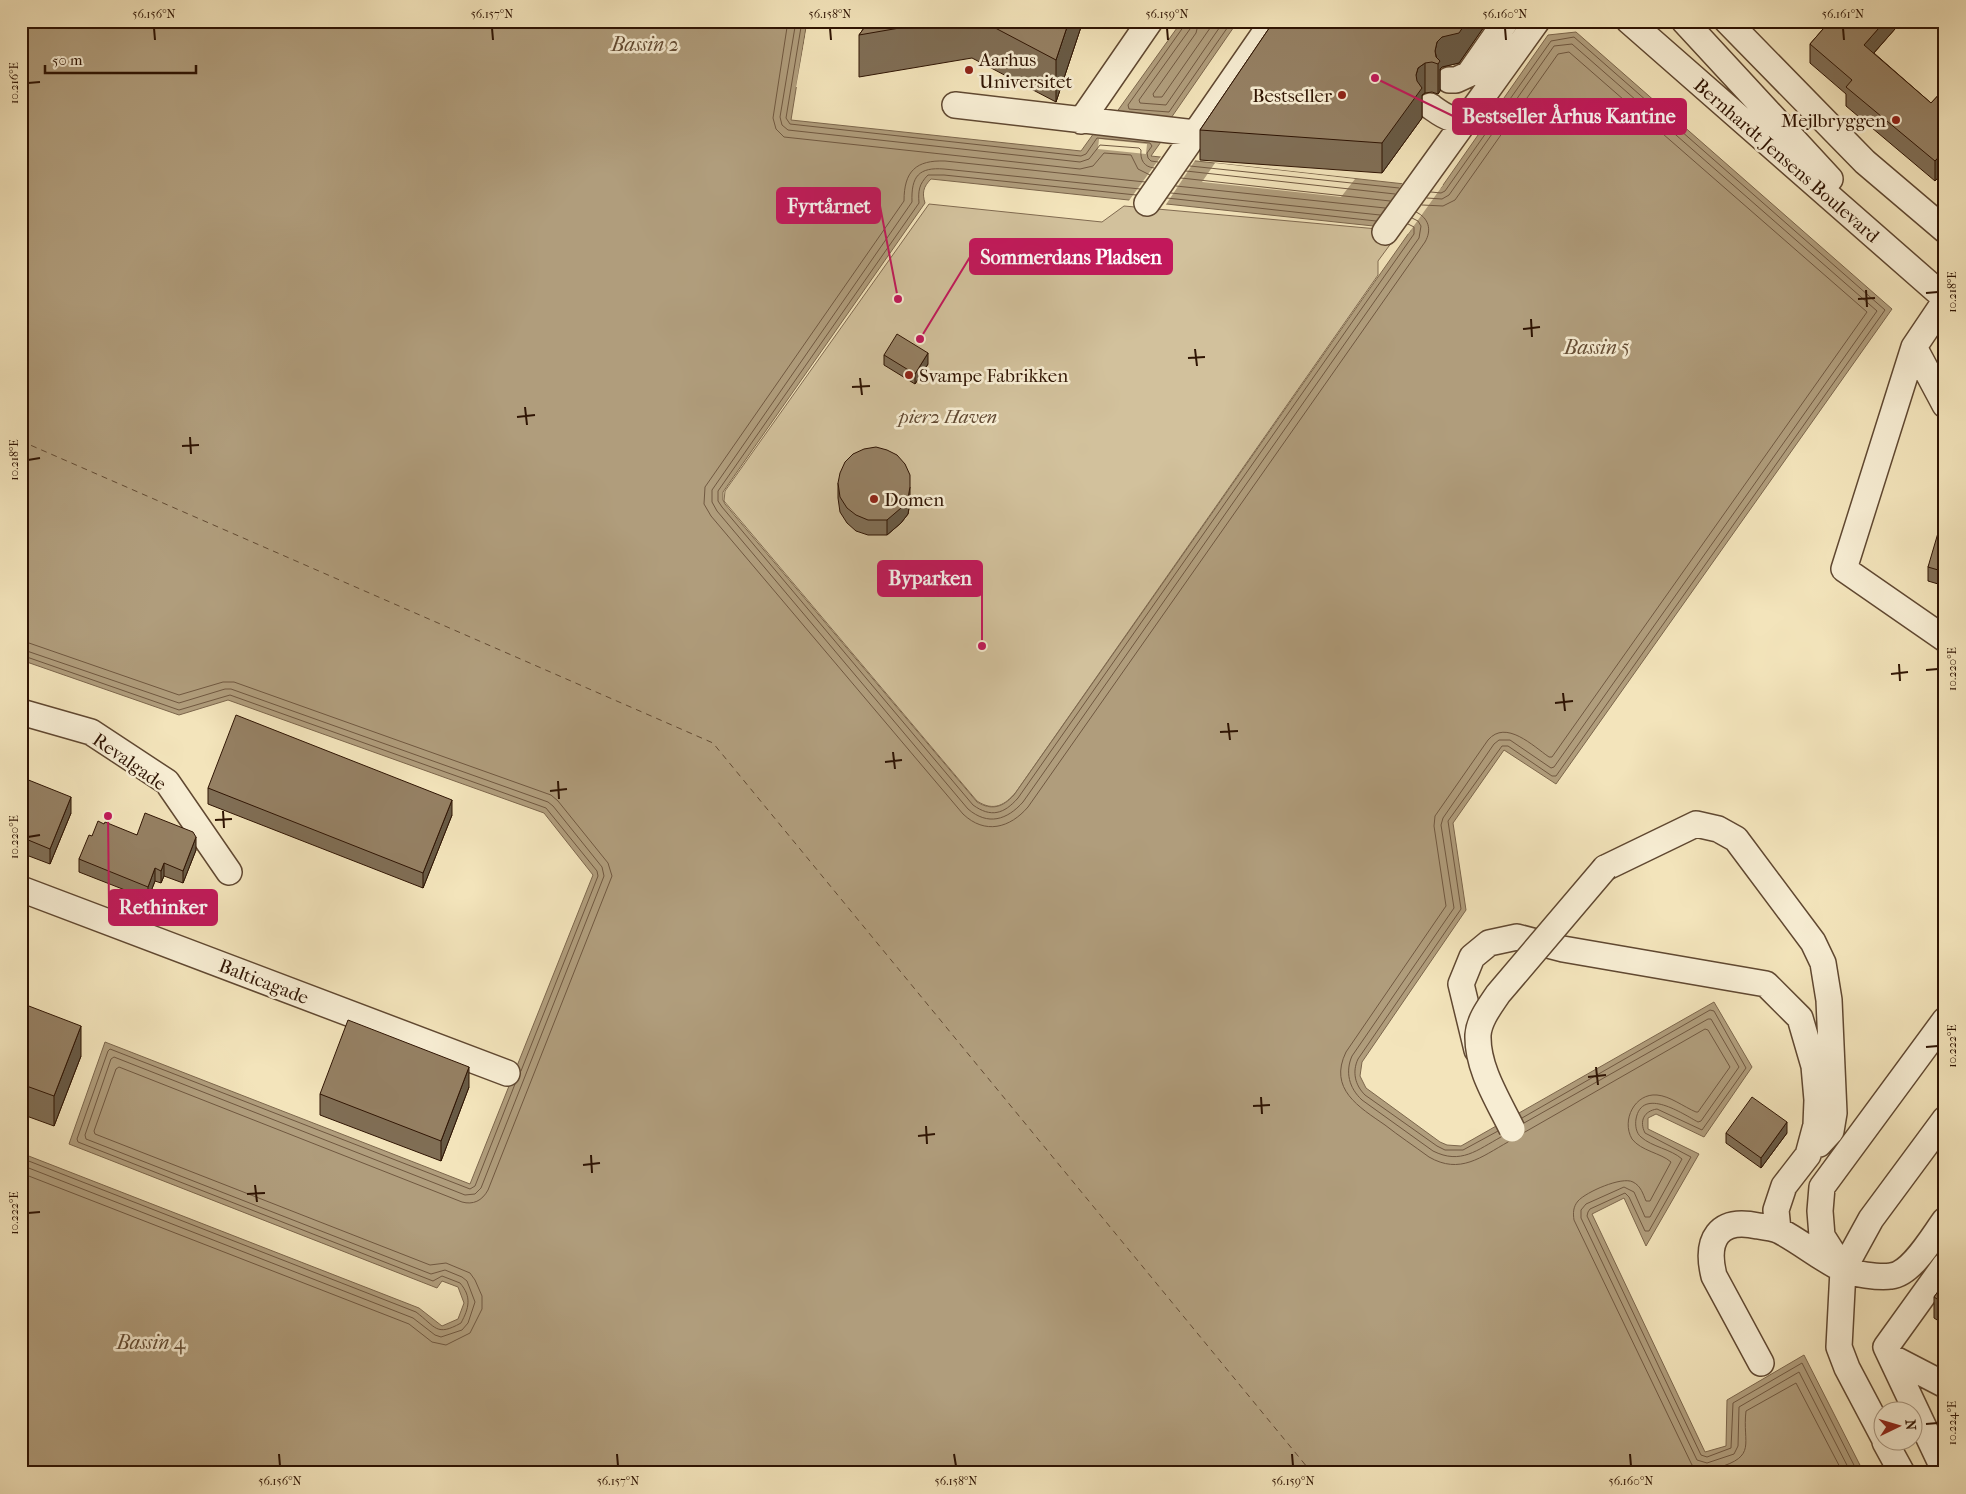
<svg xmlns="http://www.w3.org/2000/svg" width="1966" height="1494" viewBox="0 0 1966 1494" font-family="'IM FELL French Canon',serif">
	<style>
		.green { fill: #d2c19c; stroke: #806a50 }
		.water { fill: #b09d7c; stroke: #7c664c; fill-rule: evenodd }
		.pier { fill: #f3e4bb }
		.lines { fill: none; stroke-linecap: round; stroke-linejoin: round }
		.shore { stroke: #705840; stroke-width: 1 }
		.ferry { stroke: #634b33; stroke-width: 1; stroke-dasharray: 6 5; stroke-linecap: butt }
		.minor-casing { stroke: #604831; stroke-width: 28 }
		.minor { stroke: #f7edd3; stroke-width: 25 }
		.minor-bridge-casing { stroke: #604831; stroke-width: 28; stroke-linecap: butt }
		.minor-bridge { stroke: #f7edd3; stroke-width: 25 }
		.wall { fill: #806e55; stroke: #2f1403 }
		.shaded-wall { fill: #685a45; stroke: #2f1403 }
		.building { fill: #958063; stroke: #2f1403 }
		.ticks { fill: none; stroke: #2f1403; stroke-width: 2 }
		.poi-dot { fill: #8f2418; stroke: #f7edd3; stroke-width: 2 }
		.labels { text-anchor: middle; stroke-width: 5; stroke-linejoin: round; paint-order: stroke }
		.poi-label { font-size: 19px; fill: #2f1403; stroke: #f7edd3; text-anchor: start }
		.street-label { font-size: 19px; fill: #2f1403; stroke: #f7edd3 }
		.park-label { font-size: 19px; font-style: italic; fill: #604831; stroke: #f7edd3 }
		.water-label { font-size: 20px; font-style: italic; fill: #634b33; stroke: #f7edd3 }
		.leader { fill: none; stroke: #c2185b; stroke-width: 2 }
		.callout-dot { fill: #c2185b; stroke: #f7edd3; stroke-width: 2 }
		.callout { fill: #c2185b; stroke: #c2185b; stroke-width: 2 }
		.callout-label { font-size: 20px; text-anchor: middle; font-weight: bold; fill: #fff }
		.neatline { fill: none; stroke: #2f1403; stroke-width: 2 }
		.ticks-label { font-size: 12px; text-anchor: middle; fill: #2f1403 }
	</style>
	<rect width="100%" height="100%" fill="#f3e4bb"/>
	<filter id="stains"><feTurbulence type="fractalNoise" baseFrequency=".004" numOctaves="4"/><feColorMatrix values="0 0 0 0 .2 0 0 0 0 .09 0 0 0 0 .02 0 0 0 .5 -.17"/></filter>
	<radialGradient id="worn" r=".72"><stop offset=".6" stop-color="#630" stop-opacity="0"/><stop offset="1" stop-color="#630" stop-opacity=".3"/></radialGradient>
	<path class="green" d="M 929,204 L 1102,222 L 1124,206 L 1400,231 L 1378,261 L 1378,275 L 1016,792 C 1005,805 994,812 977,801 L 724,501 L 725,491 Z"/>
	<path class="water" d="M 21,21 L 807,21 L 791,120 L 1081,151 L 1094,133 L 1163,139 L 1151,156 L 1441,188 L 1548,35 L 1576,32 L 1892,309 L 1556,784 L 1504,750 L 1453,823 L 1466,910 L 1362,1062 L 1360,1076 L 1366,1088 L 1440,1142 L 1447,1145 L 1461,1146 L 1714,1002 L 1752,1067 L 1704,1137 L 1656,1114 L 1648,1118 L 1648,1129 L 1699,1154 L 1646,1246 L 1624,1198 L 1592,1214 L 1705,1452 L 1726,1446 L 1727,1400 L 1804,1355 L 1864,1473 L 21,1473 L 21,1153 L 419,1308 L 442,1326 L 458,1319 L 464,1303 L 458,1287 L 442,1281 L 437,1288 L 69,1144 L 105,1042 L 470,1184 L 593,875 L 544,813 L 228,700 L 179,715 L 21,660 ZM 931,179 L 1411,230 L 1014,795 C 1003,807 992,811 977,802 L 725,504 L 723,500 L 723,492 L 925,203 C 922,193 923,187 931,179 Z
		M 1182,21 L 1238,21 L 1171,118 L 1116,113 Z"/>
	<path class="pier" d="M 808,21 L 810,21 L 799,87 L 796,87 Z
		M 1099,139 L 1147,144 L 1146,154 L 1098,149 Z
		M 1162,155 L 1196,159 L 1165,206 L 1128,202 Z
		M 1215,163 L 1355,179 L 1341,197 L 1202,182 Z
		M 1404,181 L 1443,185 L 1408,234 L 1405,234 L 1407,231 L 1372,228 Z"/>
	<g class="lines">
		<path class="shore" d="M 788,21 L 773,118 L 776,129 L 784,137 L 1080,169 L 1093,166 L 1104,153 L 1131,155 L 1138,169 L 1150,175
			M 796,21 L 780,117 L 782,125 L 788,130 L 1080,162 L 1089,159 L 1100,145 L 1139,148 L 1141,150 C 1140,160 1144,167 1154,168
			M 802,21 L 786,118 L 790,124 L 1081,156 L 1086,154 L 1097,138 L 1150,143 L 1152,146 L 1147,153 L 1148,158 L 1151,161 L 1158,162
			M 1185,21 L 1184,26 L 1128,105 L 1129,109 L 1169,112 L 1232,21
			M 1192,21 L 1190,29 L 1139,100 L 1140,103 L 1166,105 L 1224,21
			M 1199,21 L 1196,33 L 1153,94 L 1154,97 L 1162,97 L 1215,21
			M 1190,166 L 1399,188
			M 1186,171 L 1395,194
			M 1181,178 L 1390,201
			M 1145,182 L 945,161 C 916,160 904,171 904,201 L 705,487 L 704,504 L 711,516 L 963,814 C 985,835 1010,828 1028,807 L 1425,242 C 1432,230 1429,218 1416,212
			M 1176,186 L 1385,208
			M 1140,189 L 944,169 C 919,167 911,176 912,202 L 712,490 L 712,502 L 717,511 L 968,809 C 988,826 1007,820 1023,802 L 1419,238 L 1421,226 L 1418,221 L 1412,218
			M 1431,192 L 1441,193 L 1445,191 L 1551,41 L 1574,37 L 1885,310 L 1556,776 L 1552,776 L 1508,746 L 1502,746 L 1448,821 L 1461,909 L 1358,1059 C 1352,1072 1355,1085 1365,1095 L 1437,1146 L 1445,1150 L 1463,1150 L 1498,1131
			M 1171,193 L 1380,215
			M 1136,195 L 944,175 L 928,175 C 919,184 918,191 919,203 L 718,491 L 718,501 L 722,507 L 973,805 C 991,818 1004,814 1018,798 L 1414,234 L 1414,227 L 1408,224
			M 1167,198 L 1376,221
			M 1427,198 L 1442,199 L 1449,195 L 1554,46 L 1572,44 L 1877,311 L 1554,767 L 1551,768 L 1510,740 L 1499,740 L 1494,744 L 1443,818 L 1441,825 L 1454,908 L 1352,1056 C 1345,1072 1349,1088 1362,1100 L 1433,1151 C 1461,1165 1477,1150 1501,1137
			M 1422,205 L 1443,206 L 1455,200 L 1558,54 L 1569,52 L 1867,312 L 1552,757 L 1549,757 C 1533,746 1506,719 1488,740 L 1435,816 L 1434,826 L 1446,906 L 1346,1052 C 1328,1089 1359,1107 1385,1125 C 1399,1136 1414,1146 1429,1157 C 1460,1175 1481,1157 1508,1142
			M 21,641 L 29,643 L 179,695 L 223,682 L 234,682 L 551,795 L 558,801 L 608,863 L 612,876 L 488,1190 C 482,1201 473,1205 462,1202 L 119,1067 L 116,1069 L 94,1131 L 95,1134 L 430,1265 L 446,1263 L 470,1273 L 475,1280 L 482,1296 L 482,1309 L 470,1333 L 446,1345 L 432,1342 L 409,1324 L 21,1173
			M 21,649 L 179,703 L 225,689 L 231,689 L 548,802 L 553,806 L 602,867 L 604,876 L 481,1188 L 475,1194 L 465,1195 L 114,1057 L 111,1059 L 85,1135 L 86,1139 L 431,1274 L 445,1270 L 462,1277 L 467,1281 L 475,1302 L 468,1323 L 462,1330 L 441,1337 L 435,1335 L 413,1318 L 21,1165
			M 21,655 L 179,710 L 230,695 L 546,808 L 597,871 L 598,876 L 521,1071
			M 1522,1118 L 1710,1010 L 1714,1011 L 1746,1068 L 1702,1130 L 1657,1109 C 1644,1111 1639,1121 1645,1133 L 1691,1157 L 1649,1231 L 1645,1231 L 1629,1197 L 1625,1193 L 1590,1209 L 1588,1212 L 1587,1216 L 1701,1455 L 1707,1457 L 1731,1448 L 1733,1403 L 1802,1363 L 1858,1473
			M 1524,1123 L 1708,1019 L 1711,1019 L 1739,1067 L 1701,1121 L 1698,1122 C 1683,1114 1642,1086 1636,1119 C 1635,1125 1636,1133 1641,1137 C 1652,1147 1671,1149 1682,1159 L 1650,1217 L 1645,1217 L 1634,1192 L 1624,1187 L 1586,1204 L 1581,1210 L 1581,1218 L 1697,1460 L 1707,1463 L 1734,1454 L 1738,1446 L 1739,1407 L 1799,1372 L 1851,1473
			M 1525,1132 L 1705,1029 L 1708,1030 L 1730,1067 L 1698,1112 L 1696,1112 C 1684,1107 1670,1096 1657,1095 C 1635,1093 1621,1120 1632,1139 C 1641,1151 1661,1153 1671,1162 L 1650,1201 L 1646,1201 C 1643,1194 1641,1186 1633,1182 C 1622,1176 1586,1192 1578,1201 C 1573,1207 1573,1213 1574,1220 L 1692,1465 C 1700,1472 1707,1471 1717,1468 C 1758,1456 1742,1444 1746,1411 L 1796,1383 L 1843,1473
			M 21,1158 L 416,1312 C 436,1327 436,1337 461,1323 C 469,1308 472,1297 460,1283 L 442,1276 L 433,1281 L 78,1142 L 77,1139 L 108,1051 L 110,1049 L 470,1189 L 475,1186 L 515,1084"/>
		<path class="ferry" d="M 21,441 L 713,743 L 1312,1473"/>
		<g class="minor-casing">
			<path id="minor" d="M 1629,21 L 1945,298
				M 1684,21 L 1830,179
				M 1727,21 L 1865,162 L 1945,230
				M 1449,80 L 1456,80 L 1469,74 L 1506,21
				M 955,105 L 1195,133
				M 1430,106 C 1444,116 1454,125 1471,113
				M 1081,121 L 1150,21
				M 1147,203 L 1273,21
				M 1385,232 L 1537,21
				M 1945,301 L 1914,347 L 1844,569 L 1945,639
				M 1914,347 L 1945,405
				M 21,712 L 91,732 L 167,782 L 229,872
				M 1605,868 L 1696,824 L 1718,829 L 1736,839 L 1813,942 L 1823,963 L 1829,1000 L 1834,1113 L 1831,1131 L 1819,1144
				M 21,889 L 507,1073
				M 1477,1050 L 1461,984 L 1472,957 L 1489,943 L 1517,937 L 1563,949 L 1766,984 L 1800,1018 L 1814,1066 L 1817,1100 L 1816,1125 L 1808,1155 L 1784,1186 L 1776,1210 L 1778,1230
				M 1945,1265 L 1886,1347 L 1945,1472
				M 1841,1266 L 1822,1236 L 1820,1211 L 1822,1187 L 1945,1020
				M 1891,1357 L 1945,1385
				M 1761,1363 L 1714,1276 C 1705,1240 1718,1217 1758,1226 C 1765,1227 1773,1228 1780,1231 C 1801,1242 1820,1258 1842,1269 C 1852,1274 1880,1278 1891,1276 C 1912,1274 1933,1236 1945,1220
				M 1884,1438 L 1847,1368 L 1839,1347 L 1843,1270 L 1871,1219 L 1945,1119
				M 1885,1442 L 1902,1473"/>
		</g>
		<use href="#minor" class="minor"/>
		<g class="minor-bridge-casing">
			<path id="minor-bridge" d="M 1512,1129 C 1498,1100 1477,1068 1478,1035 C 1479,1020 1490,1006 1498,994 L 1605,868"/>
		</g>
		<use href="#minor-bridge" class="minor-bridge"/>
	</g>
	<path class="wall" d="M 869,21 L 1083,21 L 1056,102 L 972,58 L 859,77 L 859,35 Z
		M 1274,21 L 1488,21 L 1459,63 L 1442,67 L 1440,69 L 1440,91 L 1438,94 L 1432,92 L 1425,93 L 1422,95 L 1422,118 L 1382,173 L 1200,160 L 1200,130 Z
		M 1830,21 L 1902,21 L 1874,53 L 1931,103 L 1945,88 L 1945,170 L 1935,181 L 1846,106 L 1846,94 L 1810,63 L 1810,44 Z
		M 884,355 L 928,364 L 915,384 L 884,365 Z
		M 838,483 L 910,502 L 908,514 L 901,523 L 887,535 L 868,535 L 856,531 L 847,523 L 840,512 L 838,498 Z
		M 1945,535 L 1945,586 L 1928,581 L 1928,567 Z
		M 21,777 L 71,813 L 50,864 L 21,853 Z
		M 208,788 L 452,815 L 423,888 L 208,804 Z
		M 137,835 L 196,850 L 183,883 L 164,876 L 161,883 L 155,881 L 148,899 L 79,872 L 79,859 L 92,836 Z
		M 21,979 L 25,1005 L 81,1056 L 54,1126 L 21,1114 Z
		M 469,1087 L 441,1161 L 320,1115 L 320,1094 Z
		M 1726,1133 L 1787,1133 L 1761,1168 L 1726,1143 Z
		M 1945,1282 L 1945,1325 L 1934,1318 L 1934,1297 Z"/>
	<path class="shaded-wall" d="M 1069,21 L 1083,21 L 1056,102 L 1056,60 Z
		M 1467,21 L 1488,21 L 1459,63 L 1442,67 L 1440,69 L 1440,91 L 1438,94 L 1438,64 L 1435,51 L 1437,42 L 1442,37 Z
		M 1885,21 L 1902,21 L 1864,64 L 1864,45 Z
		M 1425,63 L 1425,93 L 1422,95 L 1422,118 L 1382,173 L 1382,143 L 1416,75 L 1418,68 Z
		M 1945,150 L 1945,170 L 1935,181 L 1935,161 Z
		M 928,353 L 928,364 L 915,384 L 915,374 Z
		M 910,487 L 910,502 L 908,514 L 901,523 L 887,535 L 887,520 Z
		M 71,797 L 71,813 L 50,864 L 50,849 Z
		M 452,800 L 452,815 L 423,888 L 423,873 Z
		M 196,837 L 196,850 L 183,883 L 183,871 Z
		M 164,863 L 164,876 L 161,883 L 161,871 Z
		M 155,868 L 155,881 L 148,899 L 148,887 Z
		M 25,980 L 25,1010 L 21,1019 L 21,989 Z
		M 81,1026 L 81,1056 L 54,1126 L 54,1096 Z
		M 469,1067 L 469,1087 L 441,1161 L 441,1141 Z
		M 1787,1122 L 1787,1133 L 1761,1168 L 1761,1158 Z"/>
	<path class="building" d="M 869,21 L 940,21 L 859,35 Z
		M 982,21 L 1069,21 L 1056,60 Z
		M 1274,21 L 1467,21 L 1459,33 L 1442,37 L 1437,42 L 1435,51 L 1436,57 L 1440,61 L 1438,64 L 1432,62 L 1425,63 L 1418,68 L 1416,75 L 1417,81 L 1422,88 L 1382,143 L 1200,130 Z
		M 1830,21 L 1885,21 L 1864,45 L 1931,103 L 1945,88 L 1945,150 L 1935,161 L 1846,87 L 1852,80 L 1810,44 Z
		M 897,334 L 928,353 L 915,374 L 884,355 Z
		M 876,447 L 887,450 L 897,455 L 905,464 L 910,475 L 910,487 L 908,498 L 901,508 L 887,520 L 868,520 L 856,515 L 847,508 L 840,497 L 838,483 L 840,473 L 845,462 L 853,454 L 864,449 Z
		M 1938,533 L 1945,535 L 1945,572 L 1928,567 Z
		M 236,715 L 452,800 L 423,873 L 208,788 Z
		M 21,777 L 71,797 L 50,849 L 21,837 Z
		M 145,813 L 193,832 L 196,837 L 183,871 L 164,863 L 161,871 L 155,868 L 148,887 L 79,859 L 89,835 L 92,836 L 98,821 L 104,824 L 105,822 L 137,835 Z
		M 21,979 L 25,980 L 21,989 Z
		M 21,1003 L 81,1026 L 54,1096 L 21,1084 Z
		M 348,1020 L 469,1067 L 441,1141 L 320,1094 Z
		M 1752,1097 L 1787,1122 L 1761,1158 L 1726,1133 Z
		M 1945,1282 L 1945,1304 L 1934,1297 Z"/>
	<path class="ticks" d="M 154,28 L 155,40M 492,28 L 493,40M 830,28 L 831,40M 1167,28 L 1168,40M 1505,28 L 1506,40M 1843,28 L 1844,40M 28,83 L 40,82M 1866,290 L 1867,307M 1926,293 L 1938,292M 1858,299 L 1875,298M 1531,319 L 1532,337M 1523,329 L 1540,327M 1195,349 L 1197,366M 1188,358 L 1205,357M 860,378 L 862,395M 852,387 L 870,386M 525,407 L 527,425M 517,417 L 535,415M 190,437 L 191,454M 182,446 L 199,445M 28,460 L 40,458M 1899,664 L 1900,681M 1926,670 L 1938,669M 1891,674 L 1908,672M 1563,693 L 1565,711M 1555,703 L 1573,701M 1228,723 L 1230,740M 1220,732 L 1238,731M 893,752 L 895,769M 885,762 L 902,760M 558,781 L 559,799M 550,791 L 567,789M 223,811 L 224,828M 215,820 L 232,819M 28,837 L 40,835M 1926,1047 L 1938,1046M 1596,1067 L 1598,1085M 1588,1077 L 1606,1075M 1261,1097 L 1262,1114M 1253,1106 L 1270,1105M 926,1126 L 927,1144M 918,1136 L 935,1134M 591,1155 L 592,1173M 583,1165 L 600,1163M 255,1185 L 257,1202M 247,1194 L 265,1193M 28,1213 L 40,1212M 1926,1424 L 1938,1423M 279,1454 L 280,1466M 617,1454 L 618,1466M 954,1454 L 956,1466M 1292,1454 L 1293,1466M 1630,1454 L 1631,1466"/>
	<g class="poi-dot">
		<circle cx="969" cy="70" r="5"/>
		<circle cx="1342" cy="95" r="5"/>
		<circle cx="1896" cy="120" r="5"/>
		<circle cx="909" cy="375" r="5"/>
		<circle cx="874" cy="499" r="5"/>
	</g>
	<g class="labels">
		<g class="poi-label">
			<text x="979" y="66">Aarhus<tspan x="979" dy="22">Universitet</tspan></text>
			<text x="1332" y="102" text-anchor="end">Bestseller</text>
			<text x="1886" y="127" text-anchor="end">Mejlbryggen</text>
			<text x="919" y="382">Svampe Fabrikken</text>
			<text x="884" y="506">Domen</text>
		</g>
		<g class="street-label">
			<text transform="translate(1787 160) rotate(41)" y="7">Bernhardt Jensens Boulevard</text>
			<text transform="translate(130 761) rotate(35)" y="7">Revalgade</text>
			<text transform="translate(264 981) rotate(21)" y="7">Balticagade</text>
		</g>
		<g class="park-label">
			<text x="948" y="423">pier2 Haven</text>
		</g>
		<g class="water-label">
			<text x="645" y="51">Bassin 2</text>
			<text x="1597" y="354">Bassin 5</text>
			<text x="151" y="1349">Bassin 4</text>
		</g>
	</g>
	<path class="leader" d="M1375 78L1453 116M898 299L880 206M920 339L970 257M982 646L982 578M108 816L109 907"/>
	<g class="callout-dot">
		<circle cx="1375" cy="78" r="5"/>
		<circle cx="898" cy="299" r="5"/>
		<circle cx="920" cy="339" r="5"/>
		<circle cx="982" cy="646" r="5"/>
		<circle cx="108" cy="816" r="5"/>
	</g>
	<g class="callout">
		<rect x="1453" y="99" width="233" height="35" rx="5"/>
		<rect x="777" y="188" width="103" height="35" rx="5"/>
		<rect x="970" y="239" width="202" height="35" rx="5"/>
		<rect x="878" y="561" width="104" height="35" rx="5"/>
		<rect x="109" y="890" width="108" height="35" rx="5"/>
	</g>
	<g class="callout-label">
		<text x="1569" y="123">Bestseller Århus Kantine</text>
		<text x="829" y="213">Fyrtårnet</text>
		<text x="1071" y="264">Sommerdans Pladsen</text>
		<text x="930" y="585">Byparken</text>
		<text x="163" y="914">Rethinker</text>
	</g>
	<rect width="1966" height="1494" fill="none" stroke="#f3e4bb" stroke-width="55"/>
	<g transform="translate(1898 1426) rotate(85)"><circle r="24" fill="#f7edd3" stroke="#a79680"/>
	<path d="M0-4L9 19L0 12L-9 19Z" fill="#8f2418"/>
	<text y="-8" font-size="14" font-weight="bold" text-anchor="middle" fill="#2f1403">N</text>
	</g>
	<path d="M45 65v8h151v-8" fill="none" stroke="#2f1403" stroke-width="2.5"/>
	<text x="52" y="65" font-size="15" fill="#2f1403" stroke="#f7edd3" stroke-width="4" paint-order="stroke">50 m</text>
	<rect x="28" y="28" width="1910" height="1438" class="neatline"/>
	<g class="ticks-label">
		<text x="154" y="18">56.156°N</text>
		<text x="492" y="18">56.157°N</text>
		<text x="830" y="18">56.158°N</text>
		<text x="1167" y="18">56.159°N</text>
		<text x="1505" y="18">56.160°N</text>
		<text x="1843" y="18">56.161°N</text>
		<text transform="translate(14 83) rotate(-90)" y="4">10.216°E</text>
		<text transform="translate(1952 292) rotate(-90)" y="4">10.218°E</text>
		<text transform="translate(14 460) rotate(-90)" y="4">10.218°E</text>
		<text transform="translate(1952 669) rotate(-90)" y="4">10.220°E</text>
		<text transform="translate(14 837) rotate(-90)" y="4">10.220°E</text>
		<text transform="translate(1952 1046) rotate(-90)" y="4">10.222°E</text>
		<text transform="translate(14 1213) rotate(-90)" y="4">10.222°E</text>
		<text transform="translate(1952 1423) rotate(-90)" y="4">10.224°E</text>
		<text x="280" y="1485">56.156°N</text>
		<text x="618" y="1485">56.157°N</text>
		<text x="956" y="1485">56.158°N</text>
		<text x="1293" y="1485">56.159°N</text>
		<text x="1631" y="1485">56.160°N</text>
	</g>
	<rect width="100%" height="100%" filter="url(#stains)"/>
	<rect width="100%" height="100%" fill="url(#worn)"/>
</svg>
